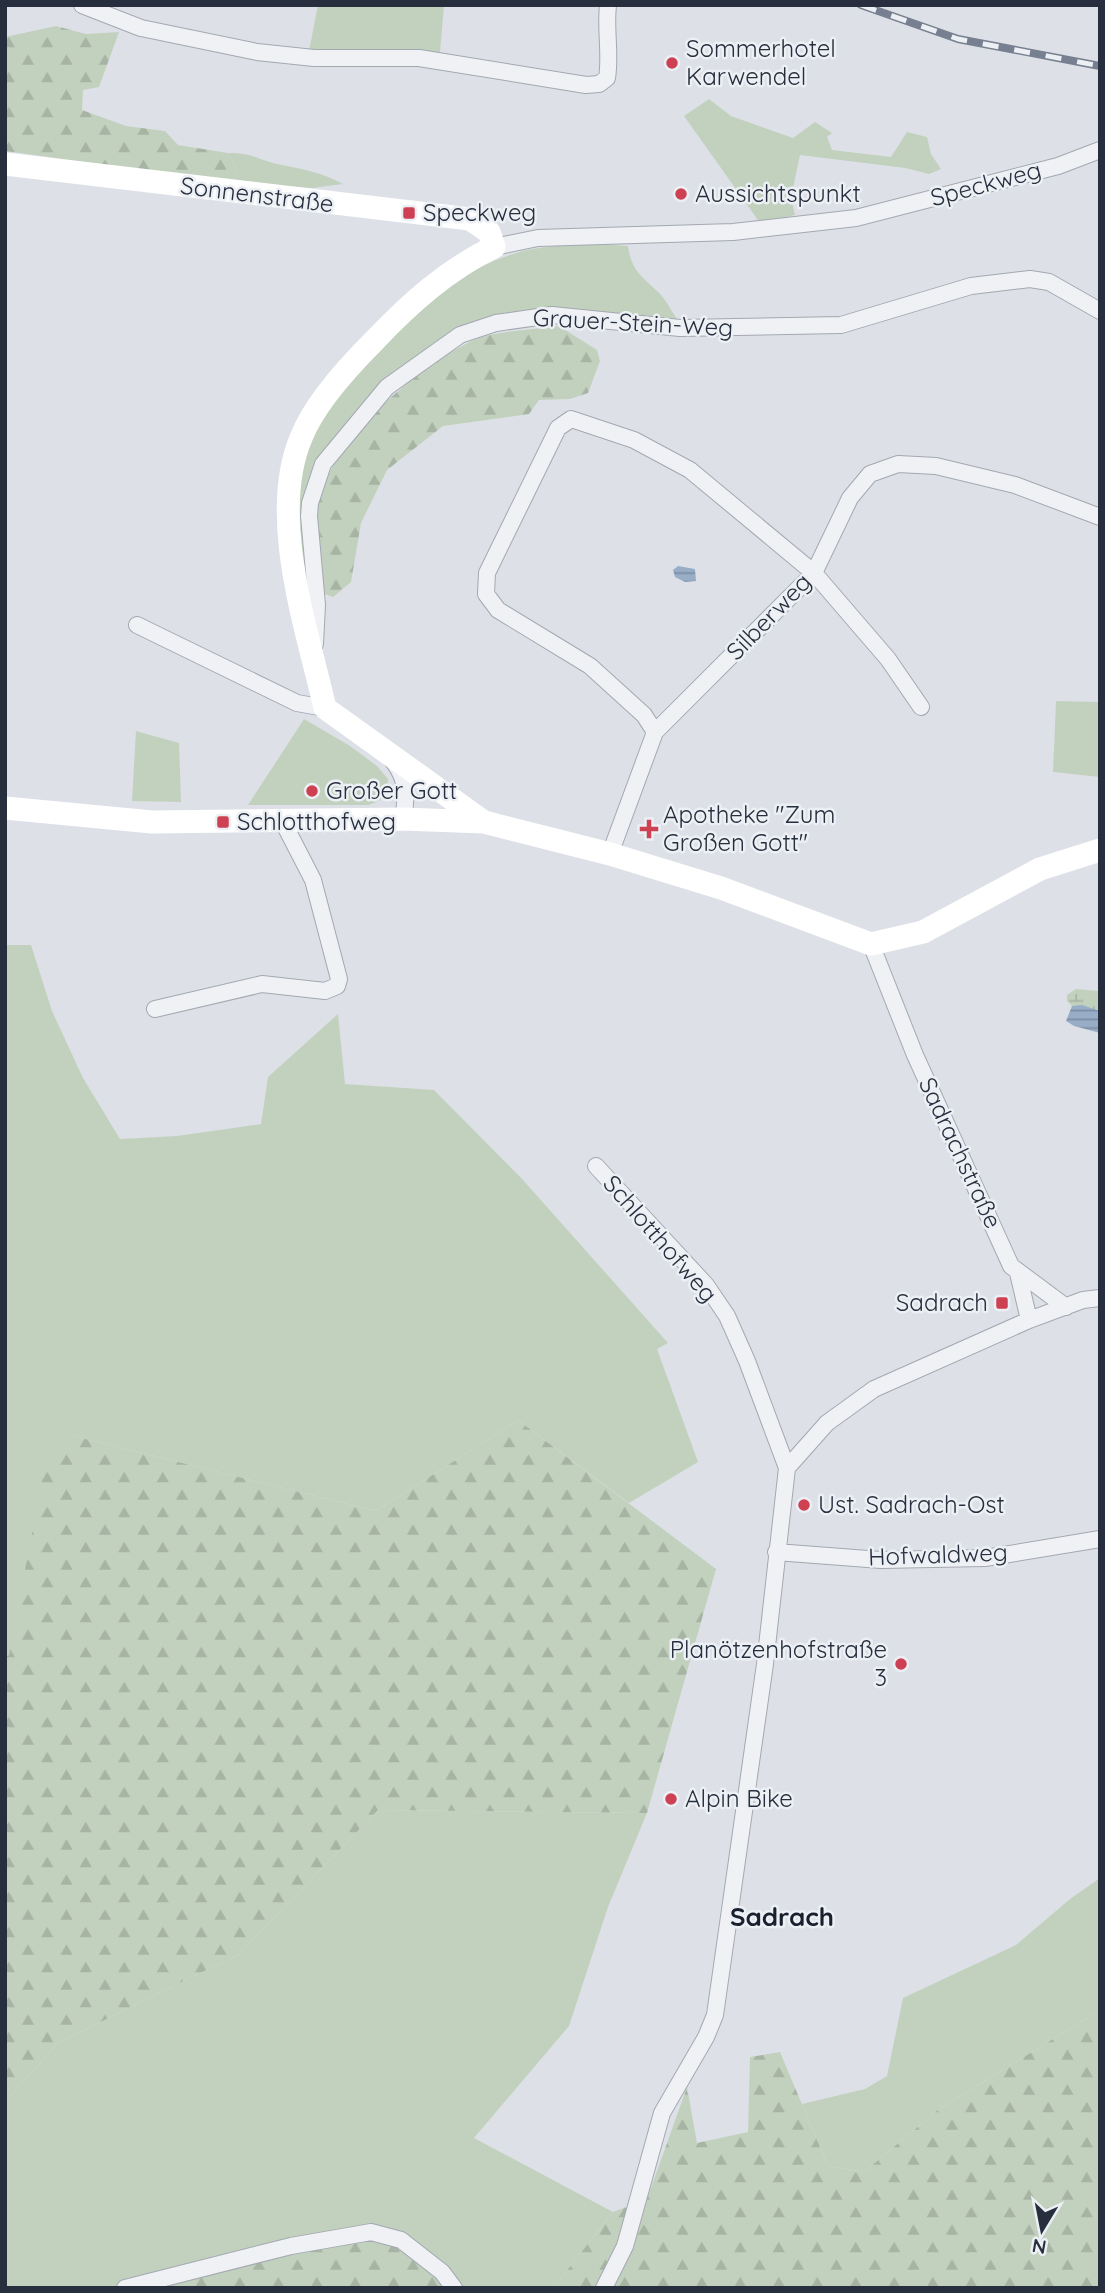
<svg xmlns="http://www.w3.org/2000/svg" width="1105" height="2293" viewBox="0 0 1105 2293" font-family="Quicksand,sans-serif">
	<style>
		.green { fill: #c2d1be }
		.forest { fill: url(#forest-firs) }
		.wetland { fill: url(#wetland-marsh) }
		.water { fill: url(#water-rules) }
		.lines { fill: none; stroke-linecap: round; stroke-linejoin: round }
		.street-casing { stroke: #a3a8b1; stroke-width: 18 }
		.street { stroke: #f0f1f5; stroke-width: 16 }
		.secondary { stroke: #fff; stroke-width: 23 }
		.rail-casing { stroke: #778090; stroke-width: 8 }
		.rail { stroke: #ecf0f5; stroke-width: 5; stroke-dasharray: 16; stroke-linecap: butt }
		.poi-dot { fill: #cd4152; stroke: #ecf0f5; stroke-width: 2.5 }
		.labels { text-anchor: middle; stroke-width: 5; stroke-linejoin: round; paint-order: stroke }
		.poi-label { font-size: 24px; fill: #272e3d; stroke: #ecf0f5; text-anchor: start }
		.street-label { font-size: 24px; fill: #272e3d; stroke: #ecf0f5 }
		.neighbourhood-label { font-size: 26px; font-weight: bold; fill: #19202e; stroke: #ecf0f5 }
	</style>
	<defs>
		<pattern id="forest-firs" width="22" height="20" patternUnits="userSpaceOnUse" patternTransform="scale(1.75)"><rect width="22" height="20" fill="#c2d1be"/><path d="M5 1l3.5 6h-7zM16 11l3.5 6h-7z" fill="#a7b4a4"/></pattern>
		<pattern id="wetland-marsh" width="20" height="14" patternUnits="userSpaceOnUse" patternTransform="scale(1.75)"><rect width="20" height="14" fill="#c2d1be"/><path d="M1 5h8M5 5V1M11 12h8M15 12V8" fill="none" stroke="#a7b4a4"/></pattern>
		<pattern id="water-rules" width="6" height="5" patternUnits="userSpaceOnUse" patternTransform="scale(1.75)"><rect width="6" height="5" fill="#98aec7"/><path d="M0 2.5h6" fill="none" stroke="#7c8ea3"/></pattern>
	</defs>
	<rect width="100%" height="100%" fill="#dde1e7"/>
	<path class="green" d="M 318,5 L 444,5 L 440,52 L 309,51 Z
		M 709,99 L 731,116 L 793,138 L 815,122 L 832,133 L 827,137 L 832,150 L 891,157 L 907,132 L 927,137 L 931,154 L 941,169 L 929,174 L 905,168 L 800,155 L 791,198 L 795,215 L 760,223 L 684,116 Z
		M 228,153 C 254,153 256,159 277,164 C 301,169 322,172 343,184 L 312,188 L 230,182 L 238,172 Z
		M 587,243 L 628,246 C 632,274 644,277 661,295 C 667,302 672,312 677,319 L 546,310 L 515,312 L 484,318 L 449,334 L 416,356 L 392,375 L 317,465 L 311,578 L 306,581 C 299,535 295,500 305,454 C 316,404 426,300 469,273 C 482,266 499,258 513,254 C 536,246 564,246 587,243 Z
		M 1056,701 L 1100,702 L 1100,777 L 1053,772 Z
		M 304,719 L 350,746 L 377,766 L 388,779 C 388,796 384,800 368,805 L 248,805 Z
		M 136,731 L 179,743 L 181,802 L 132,801 Z
		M 5,945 L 31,945 L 52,1011 L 83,1078 L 120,1139 L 177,1136 L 261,1124 L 268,1077 L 338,1014 L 345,1084 L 434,1090 L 523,1180 L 668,1343 L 657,1349 L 698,1462 L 629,1503 L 518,1420 L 376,1511 L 70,1435 L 9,1655 L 5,1657 Z
		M 378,1810 L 647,1813 L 608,1907 L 569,2026 L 474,2138 L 613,2212 L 553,2288 L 471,2288 L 388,2242 L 151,2288 L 5,2288 L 5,2102 L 58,2043 L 239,1954 Z
		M 1100,1878 L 1100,2010 L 939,2109 L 864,2172 L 828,2166 L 802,2104 L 865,2089 L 887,2076 L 903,1998 L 1016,1945 L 1070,1899 Z"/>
	<path class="forest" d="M 56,26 L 86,34 L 119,32 L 99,87 L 83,90 L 82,110 L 126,126 L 165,131 L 178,145 L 228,153 L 238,172 L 230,182 L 5,151 L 5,37 Z
		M 559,326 L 597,350 L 600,361 L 588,393 L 570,399 L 539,400 L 529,414 L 443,426 L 387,470 L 361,523 L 351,582 L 333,597 L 322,593 C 320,571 314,546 314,524 C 315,455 415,366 474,340 C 498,330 533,330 559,326 Z
		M 518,1420 L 716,1569 L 647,1813 L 378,1810 L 239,1954 L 58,2043 L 5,2102 L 5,1657 L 9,1655 L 44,1469 L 70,1435 L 376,1511 Z
		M 1100,2010 L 1100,2288 L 553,2288 L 613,2212 L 647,2199 L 687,2087 L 697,2143 L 748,2132 L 750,2057 L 780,2052 L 828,2166 L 864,2172 L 939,2109 Z
		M 357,2239 L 388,2241 L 471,2288 L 151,2288 Z"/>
	<path class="wetland" d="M 1076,989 L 1100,991 L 1100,1011 L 1072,1006 L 1067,1001 L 1067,995 Z"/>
	<path class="water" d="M 678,566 L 695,569 L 696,581 L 685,582 L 675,577 L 673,570 Z
		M 1082,1005 L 1100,1011 L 1100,1033 L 1074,1026 L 1066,1021 L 1072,1006 Z"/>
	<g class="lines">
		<g class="street-casing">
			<path id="street" d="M 82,5 L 141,28 L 257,52 L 314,58 L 419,58 L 586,85 L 599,84 L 607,78 C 611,53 605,30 608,5
				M 494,247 L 538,238 L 733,232 L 856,218 L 1058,166 L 1100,150
				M 137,625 L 297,703 L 325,708
				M 315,644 L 317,605 L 309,516 L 310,503 L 323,464 L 387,387 L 460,335 L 496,323 L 552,315 L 680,328 L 841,325 L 971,286 L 1030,279 L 1049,282 L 1100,311
				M 655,732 L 644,715 L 590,666 L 498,610 L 486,594 L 487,573 L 558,428 L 571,419 L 634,440 L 690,470 L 814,573 L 888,659 L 921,707
				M 393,761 C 408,781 407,795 403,819
				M 610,854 L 655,732 L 814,573 L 850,498 L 870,474 L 898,464 L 936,466 L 1015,485 L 1100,517
				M 871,944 L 915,1055 L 1011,1266 L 1066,1307
				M 155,1009 L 262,984 L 325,991 L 337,986 L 339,979 L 313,880 L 282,820
				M 596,1166 L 706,1285 L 727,1316 L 747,1361 L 787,1468
				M 1018,1273 L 1029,1320
				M 776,1552 L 881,1560 L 985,1558 L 1100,1539
				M 125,2288 L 291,2246 L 371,2232 L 401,2240 L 442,2272 L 454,2288
				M 604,2288 L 625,2246 L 662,2113 L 706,2037 L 715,2015 L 765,1664 L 787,1468 L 827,1423 L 874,1389 L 1029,1320 L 1083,1300 L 1100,1298"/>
		</g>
		<use href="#street" class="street"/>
		<path class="secondary" d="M 5,164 L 470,219 L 489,232 L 494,247 C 447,270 410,303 374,341 C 349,366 314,404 301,438 C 268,516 307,629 325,708 L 484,822
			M 5,808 L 152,822 L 403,819 L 484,822 L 610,854 L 721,888 L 871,944 L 923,932 L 1040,869 L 1100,850"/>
		<g class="rail-casing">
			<path id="rail" d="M 861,5 L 958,39 L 1100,66"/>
		</g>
		<use href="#rail" class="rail"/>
	</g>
	<g class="poi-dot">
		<circle cx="672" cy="63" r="7"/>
		<circle cx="681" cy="194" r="7"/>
		<rect x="402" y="206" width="14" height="14" rx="3.5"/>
		<circle cx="312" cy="791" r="7"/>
		<rect x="216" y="815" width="14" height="14" rx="3.5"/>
		<path d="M645.5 818.5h7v7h7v7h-7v7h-7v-7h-7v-7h7z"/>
		<rect x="995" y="1296" width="14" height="14" rx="3.5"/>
		<circle cx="804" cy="1505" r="7"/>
		<circle cx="901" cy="1664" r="7"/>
		<circle cx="671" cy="1799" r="7"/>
	</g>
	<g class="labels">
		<g class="poi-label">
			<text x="686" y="57">Sommerhotel<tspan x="686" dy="28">Karwendel</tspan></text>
			<text x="695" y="202">Aussichtspunkt</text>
			<text x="423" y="221">Speckweg</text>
			<text x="326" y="799">Großer Gott</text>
			<text x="663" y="823">Apotheke "Zum<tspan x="663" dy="28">Großen Gott"</tspan></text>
			<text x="237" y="830">Schlotthofweg</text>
			<text x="988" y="1311" text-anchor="end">Sadrach</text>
			<text x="818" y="1513">Ust. Sadrach-Ost</text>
			<text x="887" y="1658" text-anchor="end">Planötzenhofstraße<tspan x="887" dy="28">3</tspan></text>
			<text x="685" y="1807">Alpin Bike</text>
		</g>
		<g class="street-label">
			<text transform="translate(986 184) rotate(-15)" y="8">Speckweg</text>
			<text transform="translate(257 195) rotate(7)" y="8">Sonnenstraße</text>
			<text transform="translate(633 323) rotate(3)" y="8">Grauer-Stein-Weg</text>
			<text transform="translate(769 617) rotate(-46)" y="8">Silberweg</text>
			<text transform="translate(960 1153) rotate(65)" y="8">Sadrachstraße</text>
			<text transform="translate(660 1239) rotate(49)" y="8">Schlotthofweg</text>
			<text transform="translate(938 1555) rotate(-2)" y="8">Hofwaldweg</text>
		</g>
		<g class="neighbourhood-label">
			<text x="782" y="1926">Sadrach</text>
		</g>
	</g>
	<rect width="1105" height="2293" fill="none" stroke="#272e3d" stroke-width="14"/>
	<g transform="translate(1042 2230) rotate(190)" stroke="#ecf0f5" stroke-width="5" paint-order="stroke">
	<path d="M0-5L12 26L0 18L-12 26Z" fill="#272e3d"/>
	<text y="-10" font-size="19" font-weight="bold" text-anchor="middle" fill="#272e3d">N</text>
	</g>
</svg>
